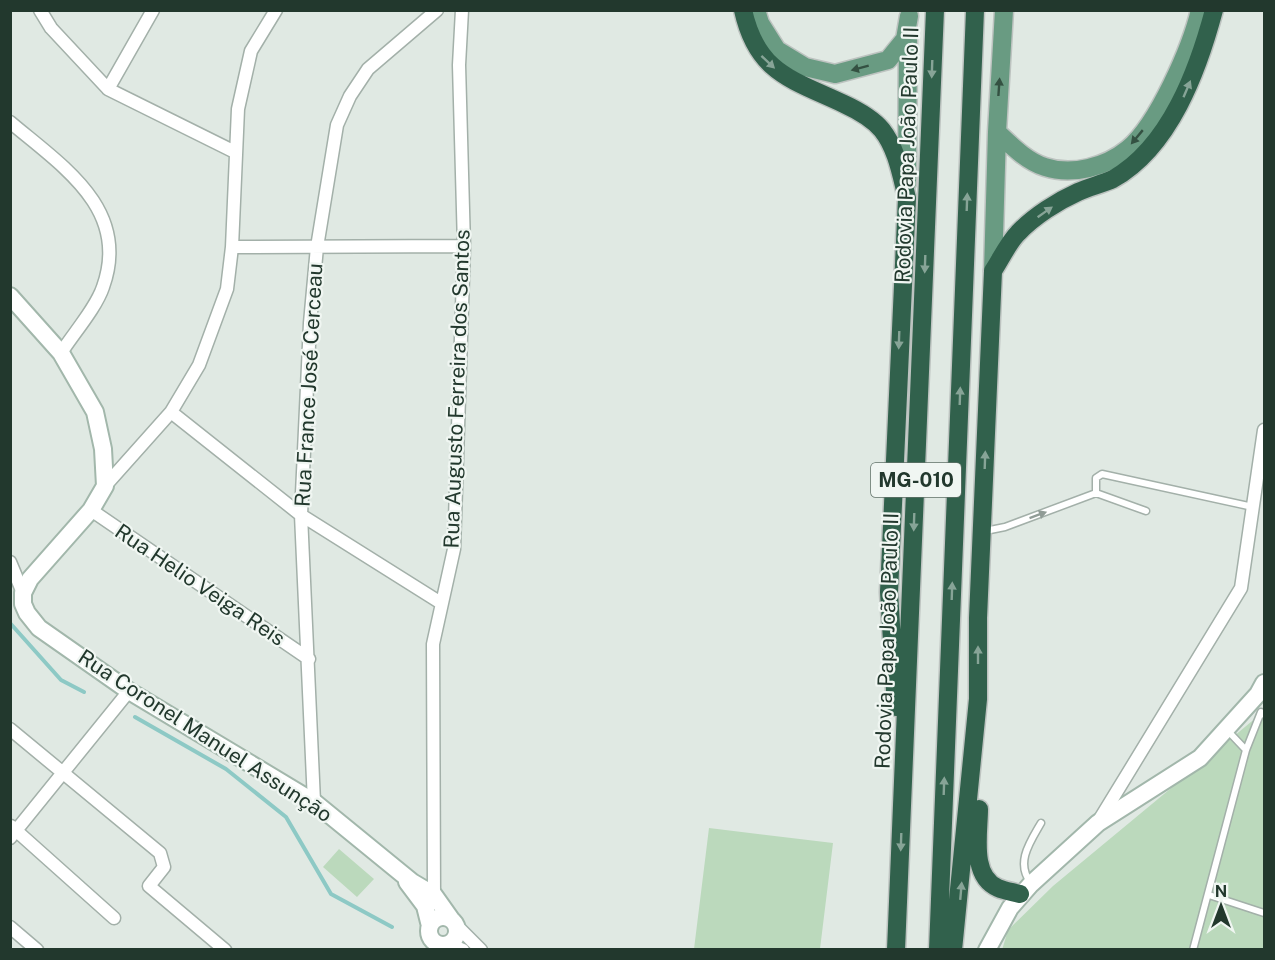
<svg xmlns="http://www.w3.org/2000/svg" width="1275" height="960" viewBox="0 0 1275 960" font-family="'Public Sans',sans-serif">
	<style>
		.green { fill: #bbd9bc }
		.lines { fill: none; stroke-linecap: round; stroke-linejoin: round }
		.stream { stroke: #8dc9c5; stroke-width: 4 }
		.lane-casing { stroke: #a3b0a9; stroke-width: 9 }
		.street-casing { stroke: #a3b0a9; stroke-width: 15 }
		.secondary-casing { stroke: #a2b7ab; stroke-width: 20 }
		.primary-casing { stroke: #bdc3c0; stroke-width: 21 }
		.highway-casing { stroke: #bdc3c0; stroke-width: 21 }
		.lane { stroke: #fff; stroke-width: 6 }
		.street { stroke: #fff; stroke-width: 12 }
		.secondary { stroke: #fff; stroke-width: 16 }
		.primary { stroke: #699b82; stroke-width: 18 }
		.highway { stroke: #31614c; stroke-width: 18 }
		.oneway { fill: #87a497 }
		.oneway2 { fill: #345142 }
		.oneway3 { fill: #909c96 }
		.labels { text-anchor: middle; stroke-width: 4.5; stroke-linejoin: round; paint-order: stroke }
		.shield { fill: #f0f6f2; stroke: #607168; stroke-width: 1.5 }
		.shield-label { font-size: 20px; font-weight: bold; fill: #22382d }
		.street-label { font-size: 21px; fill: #22382d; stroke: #f0f6f2 }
	</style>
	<rect width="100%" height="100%" fill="#e0e9e3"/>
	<path class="green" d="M 1263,712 L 1264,949 L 1002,950 L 1008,930 L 1053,886 Z
		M 709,828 L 833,843 L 820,949 L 694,949 Z
		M 339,849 L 374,879 L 357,897 L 323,867 Z"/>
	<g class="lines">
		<path class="stream" d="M 10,623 L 61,680 L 84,692
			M 135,717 L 226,769 L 286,817 L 331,894 L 392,927"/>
		<g class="lane-casing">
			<path id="lane" d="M 1096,493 L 1096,478 L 1102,474 L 1253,507
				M 985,531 L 1005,527 L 1096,493 L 1146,511
				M 1228,731 L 1246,750
				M 1031,883 C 1015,863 1030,842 1041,823
				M 1209,895 L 1264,913
				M 1193,950 L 1246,750 L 1261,712 L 1264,715"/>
		</g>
		<g class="street-casing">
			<path id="street" d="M 40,10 L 51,28 L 108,89 L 235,152
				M 108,89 L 153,10
				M 10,122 C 62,166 131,209 103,287 C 96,308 73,334 61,353
				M 232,247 L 464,246
				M 171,412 L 301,515 L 441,603
				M 105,486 L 171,412 L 199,365 L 227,289 L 232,247 L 238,109 L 251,51 L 276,10
				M 91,510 L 309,659
				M 10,562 L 23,593
				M 10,729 L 160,853 L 164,867 L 149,886 L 225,950
				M 314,802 L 301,515 L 310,323 L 317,247 L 337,125 L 350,96 L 368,69 L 437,10
				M 1100,819 L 1241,588 L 1264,430
				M 11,826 L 114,918
				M 10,838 L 129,691
				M 431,899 L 434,895 L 433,644 L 454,549 L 464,246 L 459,65 L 462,10
				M 456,925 L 481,950
				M 10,927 L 37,950
				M 449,944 L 463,950"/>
		</g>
		<g class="secondary-casing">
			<path id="secondary" d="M 10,296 L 61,353 L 95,412 L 103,449 L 105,486 L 91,510 L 30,579 L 23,593 L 23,604 L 27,613 L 39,628 L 129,691 L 314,802 L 412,882 L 434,895 L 451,919
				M 407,882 L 425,906 L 430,926
				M429 931a14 14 0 1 1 28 0a14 14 0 1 1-28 0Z
				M 987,950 L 1010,908 L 1031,884 L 1098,823 L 1200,758 L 1258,694 L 1264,683"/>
		</g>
		<g class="primary-casing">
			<path id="primary" d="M 756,10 L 760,23 L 777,50 L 805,67 L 835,74 L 888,60 L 905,39 L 909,16
				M 997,132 C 1011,145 1026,161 1045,167 C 1072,176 1106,167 1128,149 C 1158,124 1191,48 1200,10
				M 907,183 L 908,33
				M 993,271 L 997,132 L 1004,10"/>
		</g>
		<g class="highway-casing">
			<path id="highway" d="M 743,10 C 757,73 791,79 844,104 C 857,110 873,119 882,130 C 897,149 901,175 907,198 L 889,592 L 896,707
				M 979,809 C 979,833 970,876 998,888 C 1005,891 1013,892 1020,894
				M 896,950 L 935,10
				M 938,950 L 975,10
				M 953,950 L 978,699 L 978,618 L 993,271 C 1001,259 1008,243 1018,233 C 1034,216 1058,201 1078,192 C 1089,187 1102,184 1113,179 C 1170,147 1198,70 1214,10"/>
		</g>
		<use href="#lane" class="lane"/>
		<use href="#street" class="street"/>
		<use href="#secondary" class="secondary"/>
		<use href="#primary" class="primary"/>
		<use href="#highway" class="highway"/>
	</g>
	<defs><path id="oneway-solid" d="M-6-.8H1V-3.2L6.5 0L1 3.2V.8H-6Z" transform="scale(1.5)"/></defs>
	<g class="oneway">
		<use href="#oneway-solid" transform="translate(768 62) rotate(43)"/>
		<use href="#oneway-solid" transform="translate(932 69) rotate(92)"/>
		<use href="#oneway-solid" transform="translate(1187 89) rotate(-67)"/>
		<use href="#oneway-solid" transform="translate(967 202) rotate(-88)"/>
		<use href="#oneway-solid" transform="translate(1045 212) rotate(-35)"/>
		<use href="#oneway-solid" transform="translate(925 264) rotate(92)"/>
		<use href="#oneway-solid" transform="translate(899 340) rotate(92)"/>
		<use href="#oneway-solid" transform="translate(960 396) rotate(-88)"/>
		<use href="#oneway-solid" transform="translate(985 460) rotate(-88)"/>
		<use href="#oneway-solid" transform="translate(914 522) rotate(92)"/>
		<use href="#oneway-solid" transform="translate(952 591) rotate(-88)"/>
		<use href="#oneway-solid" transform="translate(978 655) rotate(-90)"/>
		<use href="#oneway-solid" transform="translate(944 786) rotate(-88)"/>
		<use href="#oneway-solid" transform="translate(901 842) rotate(92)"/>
		<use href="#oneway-solid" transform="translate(961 891) rotate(-85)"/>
	</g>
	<g class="oneway2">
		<use href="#oneway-solid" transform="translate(860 68) rotate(165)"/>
		<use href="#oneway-solid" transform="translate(999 87) rotate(-86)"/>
		<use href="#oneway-solid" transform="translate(1137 137) rotate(130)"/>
	</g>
	<use class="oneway3" href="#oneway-solid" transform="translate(1038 515) rotate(-20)"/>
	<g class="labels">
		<rect class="shield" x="871" y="463" width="90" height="34" rx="4.5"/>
		<g class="shield-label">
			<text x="916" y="487">MG-010</text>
		</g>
		<g class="street-label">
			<text transform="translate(907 155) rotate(-88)" y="7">Rodovia Papa João Paulo II</text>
			<text transform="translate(309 385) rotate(-87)" y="7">Rua France José Cerceau</text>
			<text transform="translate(457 389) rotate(-88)" y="7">Rua Augusto Ferreira dos Santos</text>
			<text transform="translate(200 585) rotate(34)" y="7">Rua Helio Veiga Reis</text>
			<text transform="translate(887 641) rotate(-88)" y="7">Rodovia Papa João Paulo II</text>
			<text transform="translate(205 736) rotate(33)" y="7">Rua Coronel Manuel Assunção</text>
		</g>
	</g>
	<rect width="1275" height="960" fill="none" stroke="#22382d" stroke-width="24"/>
	<g transform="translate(1221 906)" stroke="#f0f6f2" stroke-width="4.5" paint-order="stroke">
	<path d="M0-4.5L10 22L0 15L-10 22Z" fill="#22382d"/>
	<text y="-9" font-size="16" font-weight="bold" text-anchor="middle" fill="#22382d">N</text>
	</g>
</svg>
